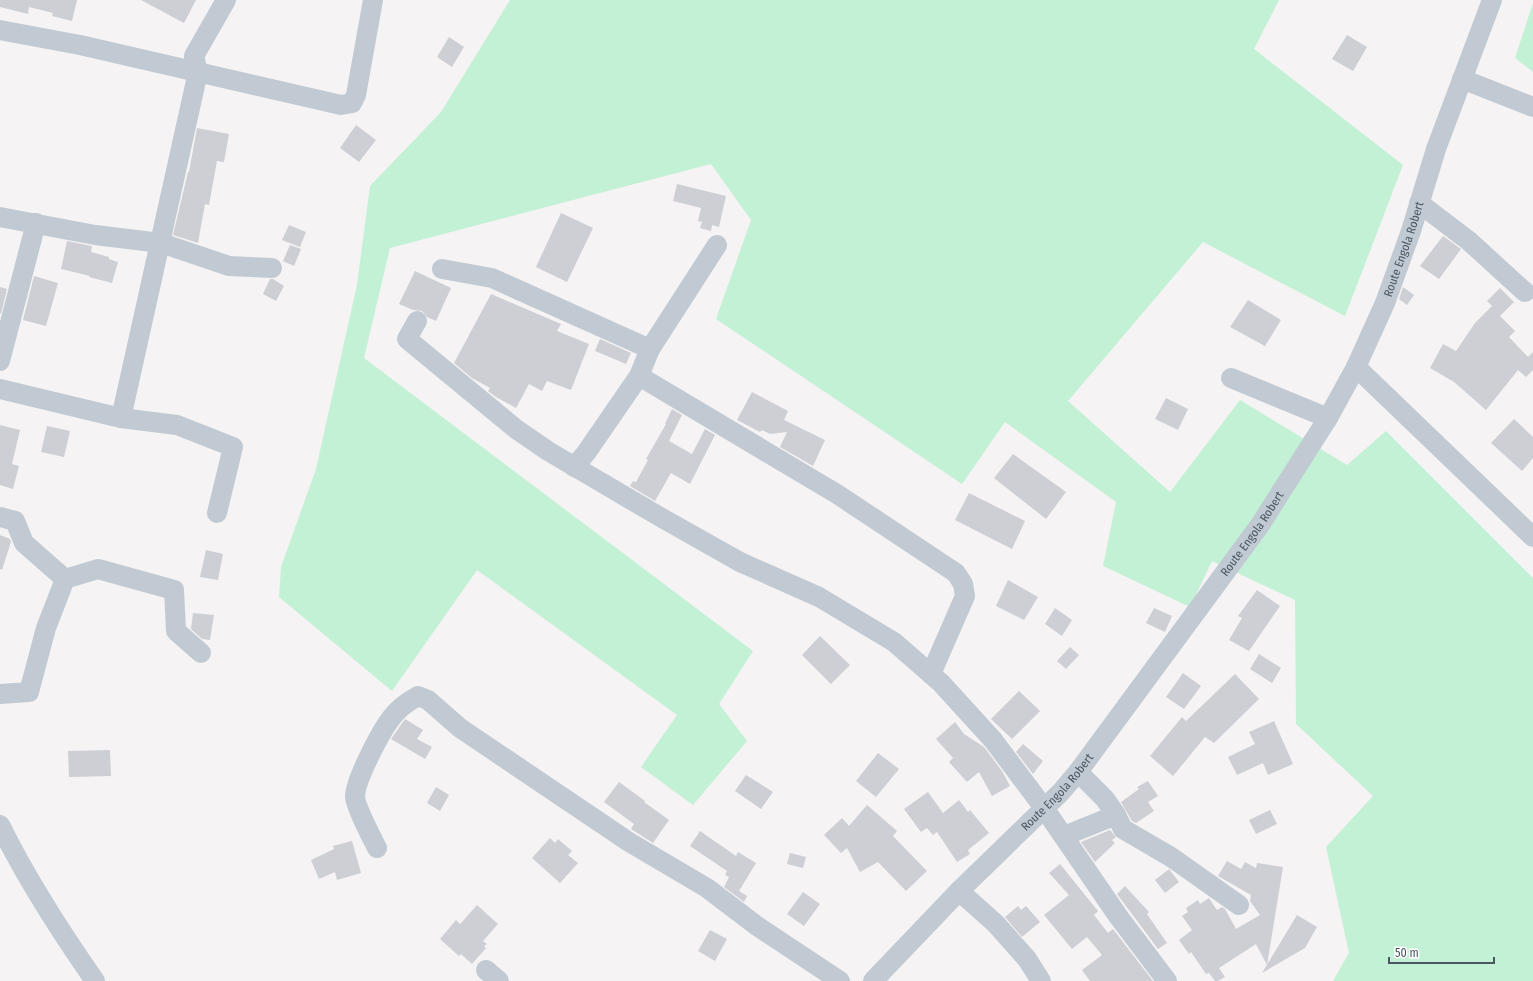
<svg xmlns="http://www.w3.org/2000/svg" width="1533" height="981" viewBox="0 0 1533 981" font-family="'Fira Sans Condensed',sans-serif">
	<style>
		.green { fill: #c3f1d5 }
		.building { fill: #cdcfd5 }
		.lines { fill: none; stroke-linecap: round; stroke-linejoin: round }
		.minor { stroke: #c1cad2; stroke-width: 20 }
		.labels { text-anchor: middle; stroke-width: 3; stroke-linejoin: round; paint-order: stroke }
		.street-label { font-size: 12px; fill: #4a5661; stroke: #fff }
	</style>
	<rect width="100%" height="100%" fill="#f5f3f3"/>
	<path class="green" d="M 510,0 L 1279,0 L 1254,49 L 1403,165 L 1345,316 L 1203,242 L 1068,401 L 1170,492 L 1240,400 L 1347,465 L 1386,431 L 1533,578 L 1533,981 L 1333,981 L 1349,953 L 1326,847 L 1373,796 L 1296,724 L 1295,600 L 1212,561 L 1190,607 L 1103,566 L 1116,502 L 1005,422 L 962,484 L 716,319 L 751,220 L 711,164 L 390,248 L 364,358 L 753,651 L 719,704 L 747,741 L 693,805 L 641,767 L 677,715 L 477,570 L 392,691 L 279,597 L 281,567 L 316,469 L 357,285 L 370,186 L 441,112 Z
		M 1533,3 L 1533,72 L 1515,58 Z"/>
	<path class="building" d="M 0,0 L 77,0 L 72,21 L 52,16 L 53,13 L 29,7 L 28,14 L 0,7 Z
		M 141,0 L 196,0 L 184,23 Z
		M 1347,35 L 1367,47 L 1353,71 L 1332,59 Z
		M 449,37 L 464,47 L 452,67 L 437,57 Z
		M 356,125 L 376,140 L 359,162 L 340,148 Z
		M 197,128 L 229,134 L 224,162 L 217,161 L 209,205 L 205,204 L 198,243 L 173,235 L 188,172 L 189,172 Z
		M 677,184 L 726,196 L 719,227 L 712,225 L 711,231 L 700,228 L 702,222 L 698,221 L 701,208 L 673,201 Z
		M 561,213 L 593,228 L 567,282 L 536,267 Z
		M 289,225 L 306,232 L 300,247 L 282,240 Z
		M 1443,236 L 1461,249 L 1439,279 L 1420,266 Z
		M 67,241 L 92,246 L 91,252 L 109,257 L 109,259 L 118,262 L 112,283 L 89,277 L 90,276 L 61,269 Z
		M 290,245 L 301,249 L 294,266 L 283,261 Z
		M 415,271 L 451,288 L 436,321 L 427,317 L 422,311 L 413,310 L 399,304 Z
		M 34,276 L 58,283 L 46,326 L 23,320 Z
		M 270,279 L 273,279 L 284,286 L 276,301 L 263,294 Z
		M 0,287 L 7,289 L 1,314 L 0,313 Z
		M 1403,287 L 1414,295 L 1407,305 L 1399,299 Z
		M 1500,288 L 1514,302 L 1500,316 L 1515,331 L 1509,337 L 1528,357 L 1533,352 L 1533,370 L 1526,377 L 1518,370 L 1486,410 L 1454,382 L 1430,368 L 1443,344 L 1456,351 L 1475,323 L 1492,306 L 1487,301 Z
		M 491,294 L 561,324 L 557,331 L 589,344 L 571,390 L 547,381 L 542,391 L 529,384 L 516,408 L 496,397 L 488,391 L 490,388 L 472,378 L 454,363 Z
		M 1248,300 L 1281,320 L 1265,346 L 1230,327 Z
		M 600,339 L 631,353 L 626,364 L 595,351 Z
		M 752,392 L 788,411 L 784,420 L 825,440 L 813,466 L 780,447 L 787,432 L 770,434 L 762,430 L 760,432 L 737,420 Z
		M 1166,398 L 1188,409 L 1178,430 L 1155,419 Z
		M 672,409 L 682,415 L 669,441 L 692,454 L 705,429 L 715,435 L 690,484 L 671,473 L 655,501 L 630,486 L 633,481 L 636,482 L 648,460 L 646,459 L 666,424 L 665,424 Z
		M 1514,419 L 1533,437 L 1533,458 L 1522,471 L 1491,443 Z
		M 0,425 L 20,430 L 12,464 L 19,466 L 13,489 L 0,485 Z
		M 47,426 L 70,431 L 64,457 L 41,452 Z
		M 1013,454 L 1066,492 L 1046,519 L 994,478 Z
		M 969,493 L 1025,521 L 1012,549 L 955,520 Z
		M 0,535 L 10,539 L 11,542 L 2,570 L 0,569 Z
		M 206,550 L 223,554 L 218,580 L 200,577 Z
		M 1008,580 L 1038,597 L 1024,620 L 996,606 Z
		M 1257,590 L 1280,606 L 1249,651 L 1229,640 L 1242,618 L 1238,616 Z
		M 1055,608 L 1072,620 L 1062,636 L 1045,624 Z
		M 1154,608 L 1172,616 L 1165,632 L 1146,623 Z
		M 193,613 L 214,615 L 210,640 L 202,639 L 191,629 Z
		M 820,636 L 850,665 L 831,684 L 802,655 Z
		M 1070,647 L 1079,655 L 1066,669 L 1057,661 Z
		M 1259,654 L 1281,668 L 1272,683 L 1250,669 Z
		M 1183,673 L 1201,686 L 1184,709 L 1166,697 Z
		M 1235,674 L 1259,699 L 1214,743 L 1205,737 L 1173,776 L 1150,756 L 1182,717 L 1186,721 Z
		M 1019,691 L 1040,711 L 1012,739 L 991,719 Z
		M 405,719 L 423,730 L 417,739 L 432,747 L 425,759 L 391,739 Z
		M 1274,721 L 1293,764 L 1268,775 L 1263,763 L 1237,775 L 1228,757 L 1255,744 L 1249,732 Z
		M 955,722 L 964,734 L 984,747 L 1002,771 L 1010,786 L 992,796 L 979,772 L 967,782 L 949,762 L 953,758 L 936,739 Z
		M 1023,744 L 1043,761 L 1033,774 L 1016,752 Z
		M 110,750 L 111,776 L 69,777 L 68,751 Z
		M 878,753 L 899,769 L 876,797 L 856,781 Z
		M 746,775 L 773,792 L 761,809 L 735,791 Z
		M 1148,781 L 1158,796 L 1148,802 L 1154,811 L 1136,823 L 1132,821 L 1121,802 L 1139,789 L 1137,787 Z
		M 619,782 L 645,801 L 644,802 L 669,820 L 653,843 L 631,829 L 634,824 L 604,802 Z
		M 436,787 L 449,795 L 440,811 L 427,803 Z
		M 928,792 L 943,813 L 959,800 L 968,812 L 970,810 L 989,833 L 968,850 L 970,854 L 957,862 L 937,832 L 933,835 L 927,828 L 921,832 L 904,809 Z
		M 867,805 L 897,831 L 893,836 L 927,871 L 906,891 L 878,862 L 860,872 L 847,848 L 841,853 L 824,835 L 842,818 L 849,826 Z
		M 1270,810 L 1277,824 L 1256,834 L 1249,820 Z
		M 1110,830 L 1116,837 L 1112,840 L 1115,843 L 1095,862 L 1081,842 Z
		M 700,831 L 736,856 L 738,852 L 756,863 L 739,891 L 747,896 L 744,902 L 724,887 L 729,877 L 725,875 L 727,871 L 690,846 Z
		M 550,838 L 555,843 L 558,839 L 572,851 L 568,855 L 578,863 L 560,883 L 532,858 Z
		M 352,841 L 361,873 L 337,880 L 335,872 L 319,879 L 311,860 L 334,849 L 333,846 Z
		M 790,853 L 806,857 L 803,868 L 787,864 Z
		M 1227,861 L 1241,869 L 1245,862 L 1256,868 L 1257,863 L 1283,867 L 1267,965 L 1256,944 L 1219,968 L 1225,977 L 1218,981 L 1215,981 L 1209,973 L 1206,974 L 1191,952 L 1189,954 L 1179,940 L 1192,930 L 1182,916 L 1188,912 L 1186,908 L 1198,900 L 1200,904 L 1209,898 L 1217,910 L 1222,907 L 1225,909 L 1236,929 L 1260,915 L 1250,901 L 1251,895 L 1218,876 Z
		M 1060,864 L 1098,911 L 1094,915 L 1108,933 L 1113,929 L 1153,981 L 1090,981 L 1082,970 L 1102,955 L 1087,937 L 1072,949 L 1044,915 L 1069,895 L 1049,873 Z
		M 1169,869 L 1179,882 L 1165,893 L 1155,880 Z
		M 1125,886 L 1149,912 L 1147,914 L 1167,943 L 1158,949 L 1117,894 Z
		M 803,892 L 820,904 L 804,926 L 787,914 Z
		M 477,905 L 498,924 L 483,941 L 487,944 L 484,946 L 486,948 L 472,964 L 461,954 L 459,956 L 440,939 L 456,920 L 460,924 L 462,922 Z
		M 1018,906 L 1021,910 L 1026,906 L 1040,922 L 1022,937 L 1005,917 Z
		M 1297,915 L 1317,927 L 1305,948 L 1262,973 Z
		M 710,930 L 727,939 L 715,961 L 698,951 Z"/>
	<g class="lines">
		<g class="minor">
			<path d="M 0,30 L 80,45 L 341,105 L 352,103 L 356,95 L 373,0"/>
			<path d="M 1462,79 L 1533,107"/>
			<path d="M 1419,203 L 1469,241 L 1525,292"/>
			<path d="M 0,217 L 95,235 L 161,243 L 229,266 L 272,268"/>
			<path d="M 442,269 L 492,278 L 650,349"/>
			<path d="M 417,321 L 407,339 L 516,429 L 548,451 L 662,518 L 740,562 L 819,597 L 894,642 L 941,683 L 993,740 L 1044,808 L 1118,916 L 1167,981"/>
			<path d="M 0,361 L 36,223"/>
			<path d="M 1356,367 L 1533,537"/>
			<path d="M 639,376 L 837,494 L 956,573 L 963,584 L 965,596 L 931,674"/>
			<path d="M 1231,378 L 1328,418"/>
			<path d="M 0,389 L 121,418 L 177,425 L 233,447 L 217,513"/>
			<path d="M 121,418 L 198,72 L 194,56 L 226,0"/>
			<path d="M 574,467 L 586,453 L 639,376 L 650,349 L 717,245"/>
			<path d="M 0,517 L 15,521 L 24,543 L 65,579"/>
			<path d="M 0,694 L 29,692 L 46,628 L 65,579 L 98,569 L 174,590 L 176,631 L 201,653"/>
			<path d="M 1078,772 L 1105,799 L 1116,815 L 1123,829 L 1171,857 L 1239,905"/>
			<path d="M 0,825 C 27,880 60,931 95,981"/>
			<path d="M 1064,836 L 1116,815"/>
			<path d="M 377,848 C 371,836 356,808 355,797 C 355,780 381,731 392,717 C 398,709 409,701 418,696 L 428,700 L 460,728 L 629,842 L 707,888 L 757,926 L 840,981"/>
			<path d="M 959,891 L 996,924 L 1027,959 L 1041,981"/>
			<path d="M 486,970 L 499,981"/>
			<path id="s1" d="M 873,981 L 959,891 L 1061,792 L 1078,772 L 1260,525 L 1328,418 L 1356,367 L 1385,303 L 1411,231 L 1436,149 L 1492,0"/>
		</g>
	</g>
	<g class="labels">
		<g class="street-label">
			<text dy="4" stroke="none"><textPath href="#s1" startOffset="912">Route Engola Robert</textPath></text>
			<text dy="4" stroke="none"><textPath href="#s1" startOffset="588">Route Engola Robert</textPath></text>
			<text dy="4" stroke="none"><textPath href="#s1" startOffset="264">Route Engola Robert</textPath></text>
		</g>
	</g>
	<path d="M1389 957v6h105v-6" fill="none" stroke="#4a5661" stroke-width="2"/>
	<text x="1395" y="957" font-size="12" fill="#4a5661" stroke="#ffffff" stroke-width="3" paint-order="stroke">50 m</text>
</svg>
